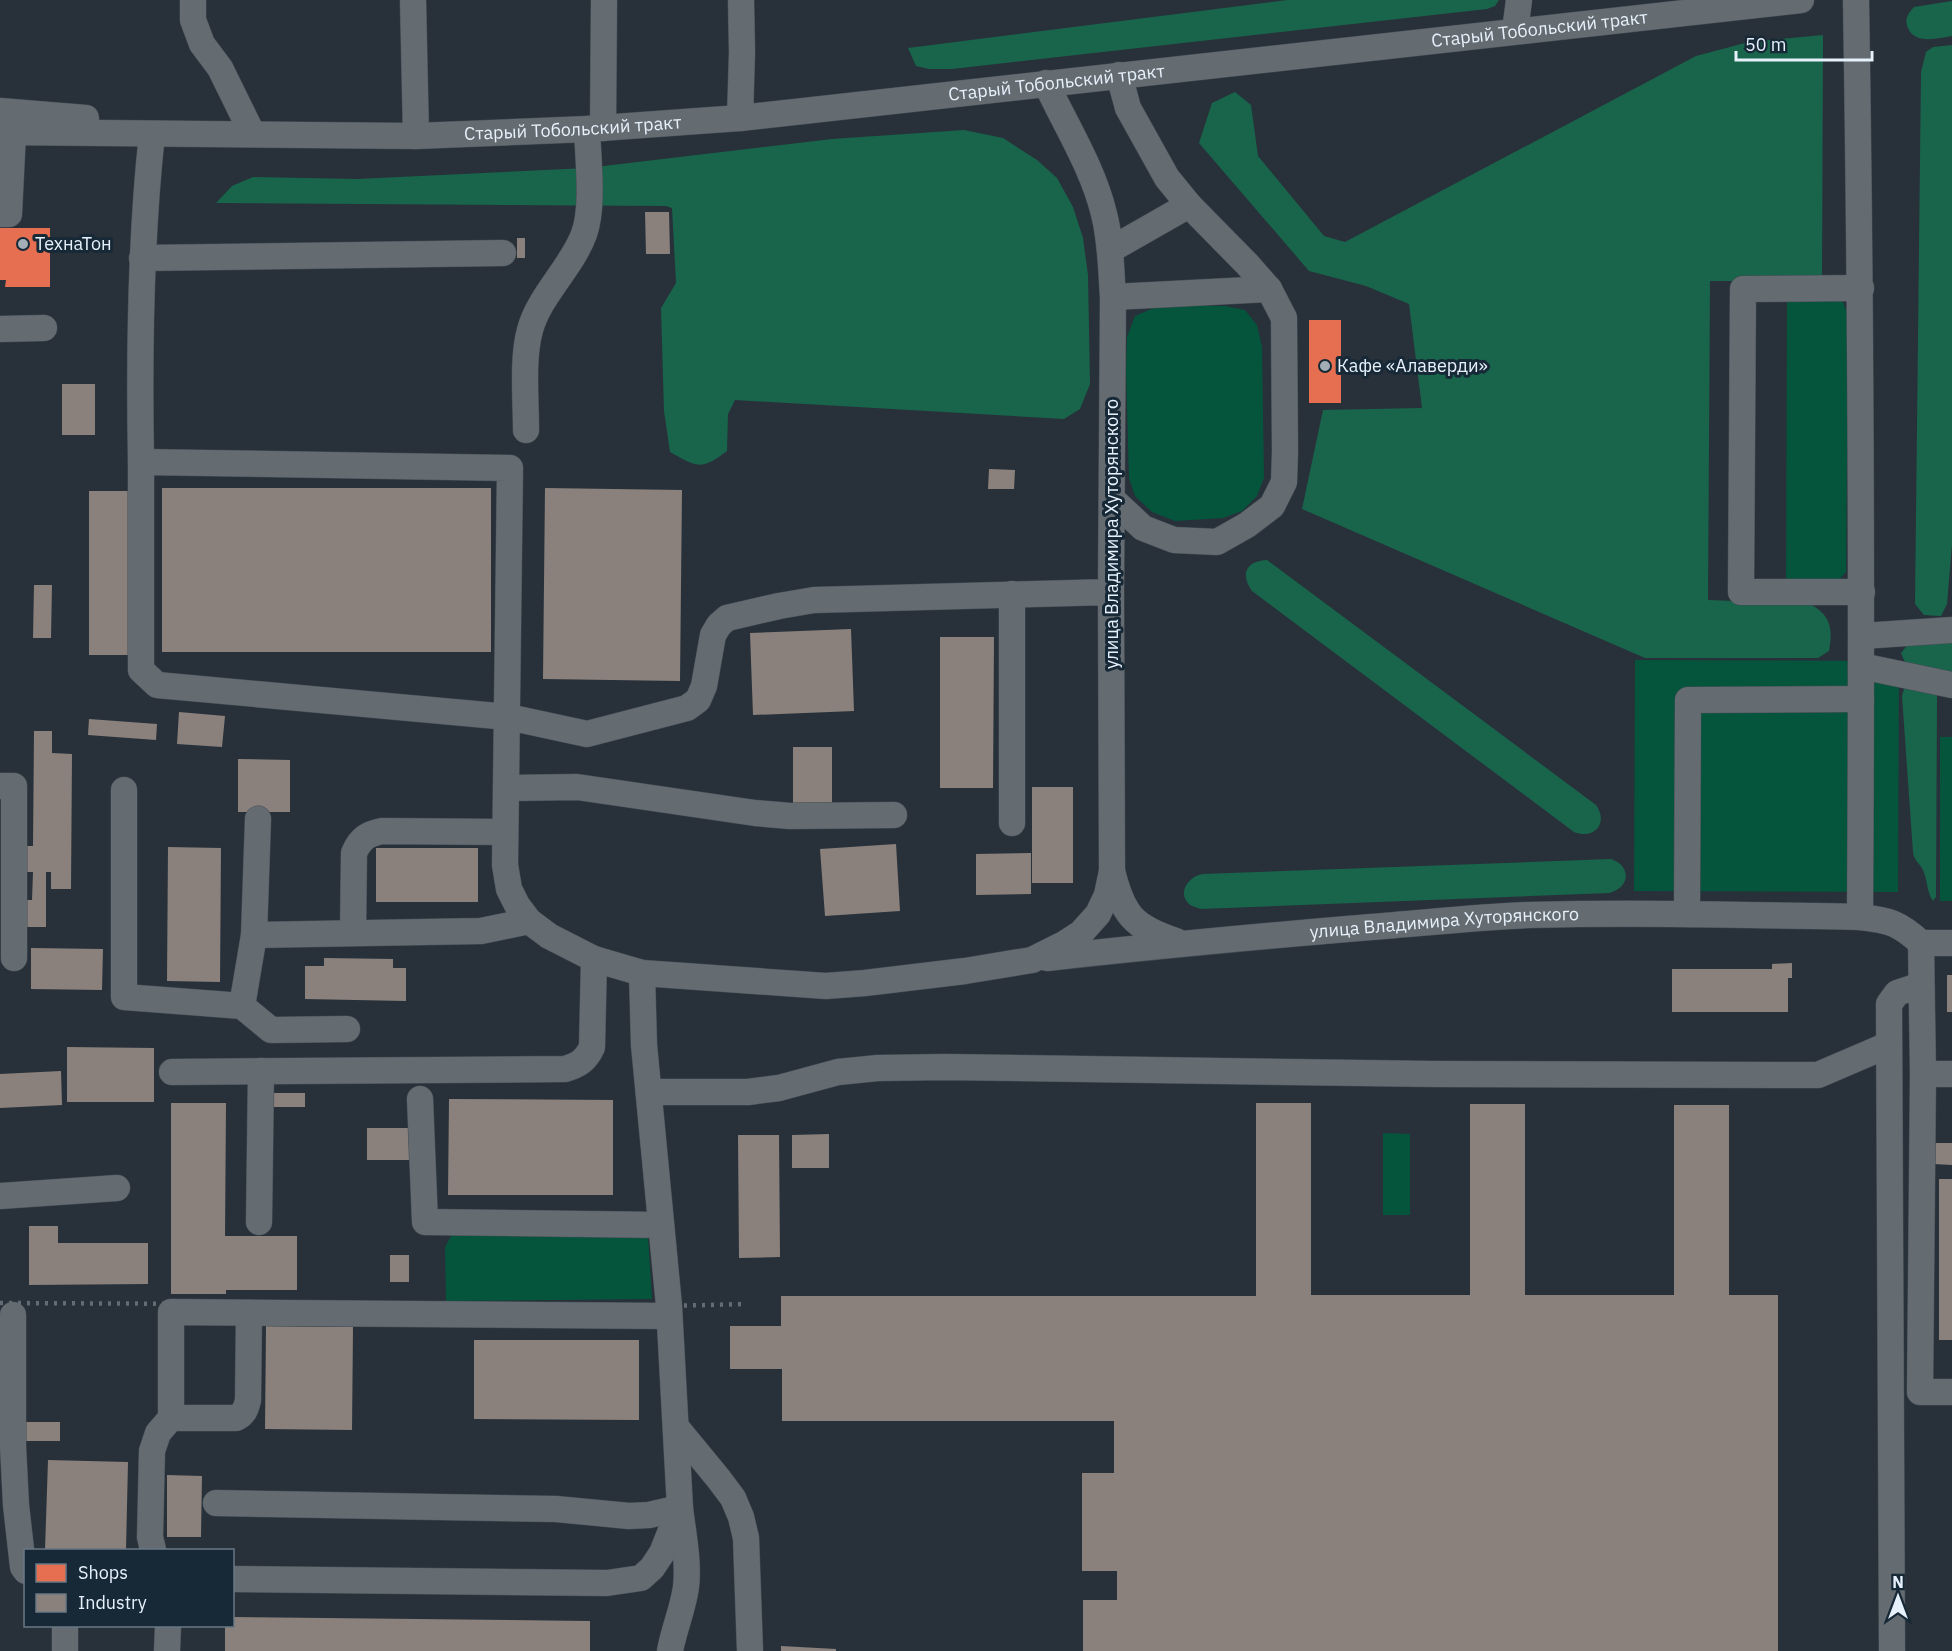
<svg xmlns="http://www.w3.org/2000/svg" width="1952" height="1651" viewBox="0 0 1952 1651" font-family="'IBM Plex Sans',sans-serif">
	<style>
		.green { fill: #05553d }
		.forest { fill: #18654b }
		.shops { fill: #e76f51 }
		.industry { fill: #8a817c }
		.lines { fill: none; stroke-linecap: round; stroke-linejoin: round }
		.minor-casing { stroke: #444d54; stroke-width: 27 }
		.minor { stroke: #646b71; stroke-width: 26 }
		.rail { stroke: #646c73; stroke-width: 4.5; stroke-dasharray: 3 6; stroke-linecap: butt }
		.poi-dot { fill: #a4aeb7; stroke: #172836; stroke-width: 2 }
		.labels { text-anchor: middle; stroke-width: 6; stroke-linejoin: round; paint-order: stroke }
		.street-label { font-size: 18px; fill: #e6f1fb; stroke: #172836 }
		.poi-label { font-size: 18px; fill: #e6f1fb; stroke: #172836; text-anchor: start }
	</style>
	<rect width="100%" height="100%" fill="#28313a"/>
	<path class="green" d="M 1787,295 L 1833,295 L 1843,302 L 1848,316 L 1846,572 L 1837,582 L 1786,581 Z
		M 1183,306 L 1225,306 L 1245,310 L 1257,325 L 1262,347 L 1264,478 L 1257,496 L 1242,511 L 1223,518 L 1175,521 L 1152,512 L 1135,496 L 1129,478 L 1126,370 L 1127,337 L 1135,316 L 1156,307 Z
		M 1635,660 L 1899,661 L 1898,892 L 1634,891 Z
		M 1940,737 L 1952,737 L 1952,901 L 1940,901 Z
		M 1383,1133 L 1410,1134 L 1410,1215 L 1383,1215 Z
		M 455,1229 L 648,1236 L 652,1299 L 446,1301 L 445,1247 Z"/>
	<path class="forest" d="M 1287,0 L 1499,0 L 1495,6 L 1487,9 L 952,69 L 929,69 L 916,66 L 908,48 Z
		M 1952,1 L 1952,36 C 1938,38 1915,45 1908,28 C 1904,19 1908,14 1914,7 Z
		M 1823,35 L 1822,281 L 1710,281 L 1708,600 L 1810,604 C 1831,615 1833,629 1829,651 L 1818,658 L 1645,658 L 1302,509 L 1323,410 L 1422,408 L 1409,304 L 1366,286 L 1309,271 L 1199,143 L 1212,103 L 1235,92 L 1251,105 L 1258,156 L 1324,236 L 1345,242 L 1696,56 L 1749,42 Z
		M 1952,45 L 1952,544 L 1947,604 L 1941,616 L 1924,615 L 1915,604 L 1921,72 L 1926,52 L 1933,47 Z
		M 964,130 L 1003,138 L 1037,160 L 1057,178 L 1073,207 L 1083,238 L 1088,275 L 1090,384 L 1080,409 L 1064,419 L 735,400 L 728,414 L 727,451 C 701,471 697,467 670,452 L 664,411 L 661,308 L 676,283 L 672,208 L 666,206 L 216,203 L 232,186 L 253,177 L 357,179 L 587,168 L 832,139 Z
		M 1267,560 L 1596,805 C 1609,823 1594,840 1574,832 L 1252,591 C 1240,574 1246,561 1267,560 Z
		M 1952,642 L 1952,678 L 1907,667 L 1901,653 L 1909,643 Z
		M 1910,682 L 1934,688 L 1937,696 L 1936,897 L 1933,901 C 1926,891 1928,879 1922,868 C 1918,862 1914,860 1913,852 L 1902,696 L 1904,689 Z
		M 1611,859 C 1632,866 1630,888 1609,893 L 1201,909 C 1198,908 1195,907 1192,906 C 1175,895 1188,876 1203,874 Z"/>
	<path class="shops" d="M 0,228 L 50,228 L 50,287 L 5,287 L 6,280 L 0,280 Z
		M 1309,320 L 1341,320 L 1341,403 L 1309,403 Z"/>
	<path class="industry" d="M 645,212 L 669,212 L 670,254 L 646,254 Z
		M 517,238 L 525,238 L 525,258 L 517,258 Z
		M 62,384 L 95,384 L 95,435 L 62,435 Z
		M 989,469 L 1015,470 L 1014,489 L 988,489 Z
		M 162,488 L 491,488 L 491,652 L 162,652 Z
		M 545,488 L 682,490 L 680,681 L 543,679 Z
		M 89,491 L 130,491 L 130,655 L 89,655 Z
		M 34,585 L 52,585 L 51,638 L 33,638 Z
		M 851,629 L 854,711 L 753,715 L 750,633 Z
		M 940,637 L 994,637 L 993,788 L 940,788 Z
		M 179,712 L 225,716 L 222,747 L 177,744 Z
		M 89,719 L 157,724 L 156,740 L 88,735 Z
		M 34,731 L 52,731 L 52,753 L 72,754 L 71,889 L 51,889 L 51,872 L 46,872 L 46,927 L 22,927 L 22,900 L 32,900 L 33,872 L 21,872 L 22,846 L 33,846 Z
		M 793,747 L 832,747 L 832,808 L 793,808 Z
		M 238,759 L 290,760 L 290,812 L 238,812 Z
		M 1032,787 L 1073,787 L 1073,883 L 1032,883 Z
		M 896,844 L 900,911 L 825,916 L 820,849 Z
		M 168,847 L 221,848 L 220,982 L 167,981 Z
		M 376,848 L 478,848 L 478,902 L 376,902 Z
		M 1031,853 L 1031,894 L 976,895 L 976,854 Z
		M 31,948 L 103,949 L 102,990 L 31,989 Z
		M 324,958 L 393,959 L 393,968 L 406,968 L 406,1001 L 305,999 L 305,966 L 324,966 Z
		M 1792,963 L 1792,978 L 1788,978 L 1788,1012 L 1672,1012 L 1672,969 L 1772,969 L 1772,964 Z
		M 1947,975 L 1952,975 L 1952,1012 L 1947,1012 Z
		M 67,1047 L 154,1048 L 154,1102 L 67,1102 Z
		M 61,1071 L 62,1105 L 0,1108 L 0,1074 Z
		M 274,1093 L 305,1093 L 305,1107 L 274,1107 Z
		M 449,1099 L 613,1100 L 613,1195 L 448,1195 Z
		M 171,1103 L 226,1103 L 225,1236 L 297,1236 L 297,1290 L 226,1290 L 226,1294 L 171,1294 Z
		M 1256,1103 L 1311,1103 L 1311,1295 L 1470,1295 L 1470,1104 L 1525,1104 L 1525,1295 L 1674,1295 L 1674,1105 L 1729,1105 L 1729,1295 L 1778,1295 L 1778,1651 L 1083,1651 L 1083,1600 L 1117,1600 L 1117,1571 L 1082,1571 L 1082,1473 L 1114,1473 L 1114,1421 L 782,1421 L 782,1369 L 730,1369 L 730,1326 L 781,1326 L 781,1296 L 1256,1296 Z
		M 367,1128 L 411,1128 L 411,1160 L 367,1160 Z
		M 829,1134 L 829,1168 L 792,1168 L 792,1135 Z
		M 738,1135 L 779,1135 L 780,1257 L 739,1258 Z
		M 1933,1143 L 1952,1143 L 1952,1165 L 1933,1164 Z
		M 1939,1179 L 1952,1179 L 1952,1340 L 1939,1340 Z
		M 29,1226 L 58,1226 L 58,1243 L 148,1243 L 148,1284 L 29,1285 Z
		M 390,1255 L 409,1255 L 409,1282 L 390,1282 Z
		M 266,1326 L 353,1327 L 352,1430 L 265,1429 Z
		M 474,1340 L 639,1340 L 639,1420 L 474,1419 Z
		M 23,1422 L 60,1422 L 60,1441 L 23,1441 Z
		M 48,1460 L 128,1462 L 126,1550 L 45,1550 Z
		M 167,1475 L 202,1476 L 201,1537 L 167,1537 Z
		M 232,1617 L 590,1621 L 590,1651 L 225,1651 L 225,1626 L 232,1626 Z
		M 781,1646 L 836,1649 L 836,1651 L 781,1651 Z"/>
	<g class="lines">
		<g class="minor-casing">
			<g id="minor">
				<path d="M 193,0 L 193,20 L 202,44 L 220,68 L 251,131"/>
				<path d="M 413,0 L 416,136"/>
				<path d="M 1856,0 C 1861,306 1862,611 1860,917"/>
				<path d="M 1515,31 L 1519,0"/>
				<path d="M 1046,83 C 1066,126 1093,168 1104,214 C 1111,241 1111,270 1113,297 L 1111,592 L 1112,871 L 1107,895 L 1098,914 L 1081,933 L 1064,944 L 1032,960 L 965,971 L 865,983 L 826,986 L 642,973 L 594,959 L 549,936 L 529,921 L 517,905 L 509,889 L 505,865 L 510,468 L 141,462 L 141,670 L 157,685 L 508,717 L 587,734 L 687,708 L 698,700 L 704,686 L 713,635 L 719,625 L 727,618 L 779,606 L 814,600 L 1111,592"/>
				<path d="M 0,111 L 86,118"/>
				<path d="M 740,118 L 742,52 L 741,0"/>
				<path d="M 603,128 L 604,0"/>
				<path id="s1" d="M 0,132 L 416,136 L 587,129 L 740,118 L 1801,0"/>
				<path d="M 0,214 L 9,214 L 13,133"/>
				<path d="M 1110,250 L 1189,205"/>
				<path d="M 142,258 L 503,253"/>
				<path d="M 1861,288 L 1743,289 L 1741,592 L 1862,592"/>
				<path d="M 1113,297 L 1269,289"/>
				<path d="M 0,329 L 44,328"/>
				<path d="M 526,430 C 526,400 522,358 530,330 C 539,296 572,267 584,234 C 594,207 588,159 587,129"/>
				<path d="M 141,462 C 139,353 140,243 152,134"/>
				<path d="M 1112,499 L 1143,528 L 1174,540 L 1217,542 L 1247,525 L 1272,506 L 1284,482 L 1285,452 L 1284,318 L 1269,289 L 1247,264 L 1189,205 L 1167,178 L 1128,108 L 1119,75"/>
				<path d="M 1012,594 L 1012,823"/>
				<path d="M 1862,636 L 1952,630"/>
				<path d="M 1861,666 L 1952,685"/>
				<path d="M 0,786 L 14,786 L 14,958"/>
				<path d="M 506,788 L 577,787 L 755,813 L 790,816 L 894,815"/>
				<path d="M 124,790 L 124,997 L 242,1006 L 254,935"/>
				<path d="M 258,819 L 254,935 L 481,931 L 529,921"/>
				<path d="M 1112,871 C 1123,915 1133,927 1176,941"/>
				<path d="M 1687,913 L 1688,700 L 1861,699"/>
				<path d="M 353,932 L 354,853 C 360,839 367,834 382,831 L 505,832"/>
				<path d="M 1921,943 L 1923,1074 L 1920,1392 L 1952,1392"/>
				<path id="s2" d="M 1047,958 C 1155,946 1263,936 1371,927 C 1424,923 1477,917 1529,915 C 1639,912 1750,915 1860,917 C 1889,920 1899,923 1921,943 L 1952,943"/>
				<path d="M 242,1006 L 271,1030 L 347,1029"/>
				<path d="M 172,1072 L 565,1069 C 579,1065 586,1060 592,1047 L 594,959"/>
				<path d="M 1923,1074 L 1952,1074"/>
				<path d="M 649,1092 L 748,1092 L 779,1088 L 838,1072 L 878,1068 L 945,1067 L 1434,1074 L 1818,1075 L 1888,1045"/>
				<path d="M 420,1099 L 425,1222 L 661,1225"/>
				<path d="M 0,1196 L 117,1188"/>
				<path d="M 259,1222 L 261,1071"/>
				<path d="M 13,1315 L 13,1446 L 16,1505 L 23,1567 L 26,1571"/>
				<path d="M 171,1418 L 236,1418 C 244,1414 246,1409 248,1400 L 249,1313"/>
				<path d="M 676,1427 L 718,1478 L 733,1498 L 741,1517 L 746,1538 L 750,1651"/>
				<path d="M 216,1503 L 556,1509 L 629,1516 L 649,1515 L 680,1508 C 683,1533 689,1562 686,1587 C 683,1609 674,1629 670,1651"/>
				<path d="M 153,1550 L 150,1537 L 152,1451 L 158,1433 L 171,1418 L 171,1312 L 669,1316"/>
				<path d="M 232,1579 L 607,1583 L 641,1578 L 652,1568 L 662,1553 L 680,1508 L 669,1306 L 644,1045 L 642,973"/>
				<path d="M 65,1651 L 65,1626"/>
				<path d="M 167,1651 L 168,1626"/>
				<path d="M 1892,1651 L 1889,1004 L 1897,993 L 1921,985"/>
			</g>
		</g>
		<use href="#minor" class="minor"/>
		<path class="rail" d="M 0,1303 L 669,1306 L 745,1304"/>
	</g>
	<g class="poi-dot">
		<circle cx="23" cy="244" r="6"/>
		<circle cx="1325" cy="366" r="6"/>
	</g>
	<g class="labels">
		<g class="street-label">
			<text dy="6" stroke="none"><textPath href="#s1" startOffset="1545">Старый Тобольский тракт</textPath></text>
			<text dy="6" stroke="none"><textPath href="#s1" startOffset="1059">Старый Тобольский тракт</textPath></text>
			<text dy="6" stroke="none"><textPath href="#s1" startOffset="573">Старый Тобольский тракт</textPath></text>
			<text transform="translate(1112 534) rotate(-90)" y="6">улица Владимира Хуторянского</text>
			<text dy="6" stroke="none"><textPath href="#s2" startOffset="399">улица Владимира Хуторянского</textPath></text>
		</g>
		<g class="poi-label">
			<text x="35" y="250">ТехнаТон</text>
			<text x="1337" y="372">Кафе «Алаверди»</text>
		</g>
	</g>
	<rect x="24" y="1549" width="210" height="78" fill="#172836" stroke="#6a7885" stroke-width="1.5"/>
	<rect x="36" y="1564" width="30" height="18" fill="#e76f51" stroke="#6a7885" stroke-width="1.5"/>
	<text x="78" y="1579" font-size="18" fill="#e6f1fb">Shops</text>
	<rect x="36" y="1594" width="30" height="18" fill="#8a817c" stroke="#6a7885" stroke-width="1.5"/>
	<text x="78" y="1609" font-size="18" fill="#e6f1fb">Industry</text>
	<g transform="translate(1898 1597)" stroke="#172836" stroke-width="4.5" paint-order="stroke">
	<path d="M0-4.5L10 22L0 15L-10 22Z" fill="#e6f1fb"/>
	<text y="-9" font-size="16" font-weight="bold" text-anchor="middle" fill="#e6f1fb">N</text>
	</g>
	<path d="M1736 51v9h136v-9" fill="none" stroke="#e6f1fb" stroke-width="3"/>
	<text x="1745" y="51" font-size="18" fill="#e6f1fb" stroke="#172836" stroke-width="4.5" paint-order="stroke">50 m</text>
</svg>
